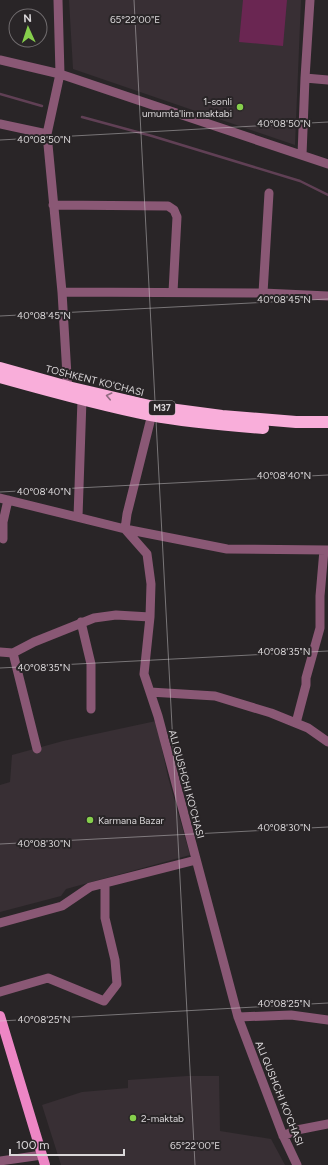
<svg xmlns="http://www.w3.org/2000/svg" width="328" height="1165" viewBox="0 0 328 1165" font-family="Figtree,sans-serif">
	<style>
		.built { fill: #382f34 }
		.green { fill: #6a2652 }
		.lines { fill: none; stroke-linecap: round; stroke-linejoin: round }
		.stream { stroke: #604055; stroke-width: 2.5 }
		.minor { stroke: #8a5875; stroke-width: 9 }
		.major { stroke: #ed86c5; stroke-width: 10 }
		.highway { stroke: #f9aeda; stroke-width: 12 }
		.oneway { stroke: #916a80 }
		.ticks { fill: none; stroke: #dad7d9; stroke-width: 1; stroke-opacity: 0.45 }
		.poi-dot { fill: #86cf4c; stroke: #292527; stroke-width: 1.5 }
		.labels { text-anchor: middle; stroke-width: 4; stroke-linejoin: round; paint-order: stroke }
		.shield { fill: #292527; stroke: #a5a2a4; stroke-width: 1 }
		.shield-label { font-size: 9px; font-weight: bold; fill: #dad7d9 }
		.poi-label { font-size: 10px; fill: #dad7d9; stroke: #292527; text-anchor: start }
		.street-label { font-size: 10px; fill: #dad7d9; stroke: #292527 }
		.ticks-label { font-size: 10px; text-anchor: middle; fill: #dad7d9; stroke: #292527; stroke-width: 4; stroke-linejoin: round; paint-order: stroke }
	</style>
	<rect width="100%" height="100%" fill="#292527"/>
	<path class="built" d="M 69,0 L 301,0 L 295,145 L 73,69 Z
		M 156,721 L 168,777 L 190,855 L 66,889 L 61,896 L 0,912 L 0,785 L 10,782 L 12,755 L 63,741 Z
		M 187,1076 L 219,1076 L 220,1131 L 271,1139 L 285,1165 L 61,1165 L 42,1105 L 82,1092 L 128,1088 L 128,1080 Z"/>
	<path class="green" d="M 243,0 L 287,0 L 283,46 L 239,42 Z"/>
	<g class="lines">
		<path class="stream" d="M 0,94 L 42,106
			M 82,117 L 152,136 L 300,181 L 328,195"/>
		<path class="minor" d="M 58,0 L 60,74 L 47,134 L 62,292 L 68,392
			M 0,60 L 60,74 L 328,164
			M 305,78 L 328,80
			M 0,124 L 47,134
			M 302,155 L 305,78 L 310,0
			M 53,205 L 168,206 L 174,210 L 177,217 L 173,292
			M 62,292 L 263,293 L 328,296
			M 263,293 L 269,193
			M 0,498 L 125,529 L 227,549 L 328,550
			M 78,517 L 82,399
			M 125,529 L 147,554 L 151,584 L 150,617 L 144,674 L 158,716 L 238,1017 L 282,1133 L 297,1165
			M 125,529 L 127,514 L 153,410
			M 3,539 L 3,522 L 8,500
			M 81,622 L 91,664 L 91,709
			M 0,652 L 13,653 L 34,642 L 94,618 L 116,615 L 150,617
			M 13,653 L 37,749
			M 150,692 L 215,696 L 271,713 L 308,728 L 328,742
			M 296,723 L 306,685 L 306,678 L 320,628 L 320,596 L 324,550
			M 0,923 L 62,906 L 90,887 L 196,860
			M 0,992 L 48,978 L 104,1001 L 117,984 L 115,960 L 105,918 L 105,884
			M 238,1017 L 291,1015 L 328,1020
			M 283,1136 L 297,1130 L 328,1124
			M 0,1161 L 42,1155"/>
		<path class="major" d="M 0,1016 L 45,1165"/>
		<path class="highway" d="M 0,368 L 68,387 L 154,407 L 222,416 L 296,422 L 328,422
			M 0,377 C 50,391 100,405 151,415 C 188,422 226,425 263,428"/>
	</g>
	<defs><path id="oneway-chevron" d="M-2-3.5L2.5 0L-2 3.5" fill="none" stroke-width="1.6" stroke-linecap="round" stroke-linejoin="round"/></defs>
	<use class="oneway" href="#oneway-chevron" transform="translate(109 396) rotate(-167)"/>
	<path class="ticks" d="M 134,0 L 195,1165M 0,140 L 328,122M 0,316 L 328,299M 0,492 L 328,475M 0,668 L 328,651M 0,844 L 328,827M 0,1021 L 328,1003"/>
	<g class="poi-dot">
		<circle cx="240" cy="107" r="4"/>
		<circle cx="90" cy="820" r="4"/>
		<circle cx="133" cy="1118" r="4"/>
	</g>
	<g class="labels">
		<rect class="shield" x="149" y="401" width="26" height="14" rx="3"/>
		<g class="shield-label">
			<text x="162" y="411">M37</text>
		</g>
		<g class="poi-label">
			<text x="232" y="105" text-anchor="end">1-sonli<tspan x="232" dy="12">umumta'lim maktabi</tspan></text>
			<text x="98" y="824">Karmana Bazar</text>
			<text x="141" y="1122">2-maktab</text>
		</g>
		<g class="street-label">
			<text transform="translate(95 380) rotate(14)" y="4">TOSHKENT KO'CHASI</text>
			<text transform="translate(187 784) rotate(75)" y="4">ALI QUSHCHI KO'CHASI</text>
			<text transform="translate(280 1093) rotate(68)" y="4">ALI QUSHCHI KO'CHASI</text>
		</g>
	</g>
	<g class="ticks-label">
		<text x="135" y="23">65°22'00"E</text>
		<text x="284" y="127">40°08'50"N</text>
		<text x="44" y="143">40°08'50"N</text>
		<text x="284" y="303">40°08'45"N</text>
		<text x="44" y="319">40°08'45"N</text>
		<text x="284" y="479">40°08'40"N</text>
		<text x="44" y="495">40°08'40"N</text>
		<text x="284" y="655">40°08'35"N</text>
		<text x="44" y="671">40°08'35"N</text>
		<text x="284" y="831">40°08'30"N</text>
		<text x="44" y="847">40°08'30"N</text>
		<text x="284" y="1007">40°08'25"N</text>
		<text x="44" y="1023">40°08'25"N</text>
		<text x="195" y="1149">65°22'00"E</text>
	</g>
	<g transform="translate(28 28) rotate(357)"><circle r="19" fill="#292527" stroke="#706c6e"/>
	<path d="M0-3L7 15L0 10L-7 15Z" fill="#86cf4c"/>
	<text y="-6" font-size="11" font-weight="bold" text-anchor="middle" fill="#dad7d9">N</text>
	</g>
	<path d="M10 1149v6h114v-6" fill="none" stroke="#dad7d9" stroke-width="2"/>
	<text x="16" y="1149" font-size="12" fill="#dad7d9" stroke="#292527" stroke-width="3" paint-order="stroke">100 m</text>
</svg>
